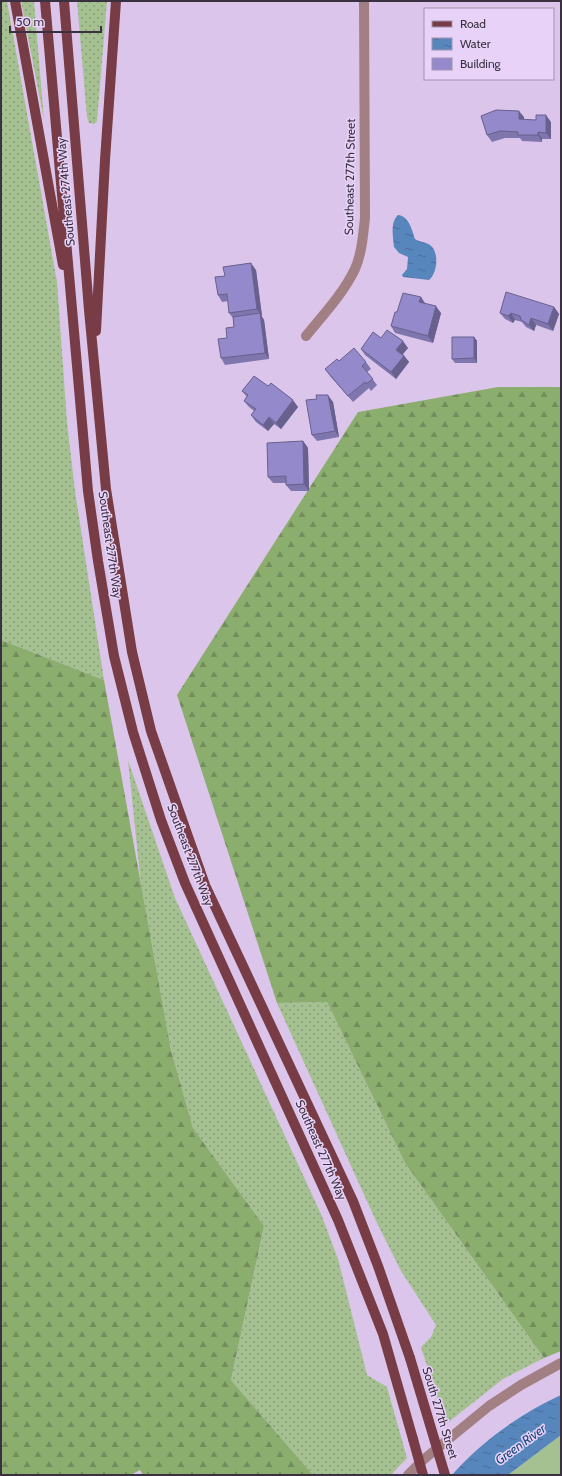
<svg xmlns="http://www.w3.org/2000/svg" width="562" height="1476" viewBox="0 0 562 1476" font-family="Cabin,sans-serif">
	<style>
		.grass { fill: url(#grass-dots) }
		.forest { fill: url(#forest-firs) }
		.green { fill: #a6c191 }
		.water { fill: url(#water-ripples) }
		.lines { fill: none; stroke-linecap: round; stroke-linejoin: round }
		.minor { stroke: #a27f83; stroke-width: 10 }
		.major { stroke: #773c45; stroke-width: 10 }
		.major-bridge { stroke: #773c45; stroke-width: 10 }
		.wall { fill: #7f76ae }
		.shaded-wall { fill: #68608d }
		.building { fill: #9489ca; stroke: #68608d }
		.labels { text-anchor: middle; stroke-width: 3; stroke-linejoin: round; paint-order: stroke }
		.street-label { font-size: 12px; fill: #3a3140; stroke: #e9d2f8 }
		.water-label { font-size: 13px; font-style: italic; fill: #14487b; stroke: #e9d2f8 }
	</style>
	<defs>
		<pattern id="grass-dots" width="8" height="8" patternUnits="userSpaceOnUse"><rect width="8" height="8" fill="#a6c191"/><path d="M2 2h.1M6 6h.1" fill="none" stroke="#889d78" stroke-width="1.8" stroke-linecap="round"/></pattern>
		<pattern id="forest-firs" width="22" height="20" patternUnits="userSpaceOnUse"><rect width="22" height="20" fill="#8bae6e"/><path d="M5 1l3.5 6h-7zM16 11l3.5 6h-7z" fill="#738e5c"/></pattern>
		<pattern id="water-ripples" width="26" height="14" patternUnits="userSpaceOnUse"><rect width="26" height="14" fill="#5686bb"/><path d="M2 4q2-2 4 0t4 0M15 11q2-2 4 0t4 0" fill="none" stroke="#486e99"/></pattern>
	</defs>
	<rect width="100%" height="100%" fill="#dcc5eb"/>
	<path class="grass" d="M 1,1 L 7,1 L 57,282 L 67,422 L 75,491 L 104,680 L 1,640 Z
		M 21,1 L 34,1 L 44,120 Z
		M 77,1 L 107,1 L 97,121 L 94,124 L 89,123 L 87,117 Z
		M 128,760 L 175,898 L 321,1214 L 338,1259 L 367,1375 L 387,1387 L 407,1458 L 391,1475 L 313,1475 L 231,1380 L 264,1226 L 193,1128 L 171,1050 L 141,885 Z
		M 327,1002 L 405,1163 L 544,1358 L 503,1379 L 446,1424 L 421,1347 L 431,1337 L 436,1325 L 401,1271 L 376,1221 L 277,1003 Z"/>
	<path class="forest" d="M 498,387 L 561,387 L 561,1351 L 544,1358 L 405,1163 L 327,1002 L 277,1003 L 177,695 L 358,412 Z
		M 1,640 L 104,680 L 171,1050 L 193,1128 L 264,1226 L 231,1380 L 313,1475 L 143,1475 L 140,1470 L 131,1475 L 1,1475 Z"/>
	<path class="green" d="M 561,1435 L 561,1475 L 508,1475 Z"/>
	<path class="water" d="M 398,215 C 409,216 412,230 415,239 C 419,242 426,242 430,245 C 440,252 437,274 429,280 L 403,277 L 402,275 L 407,269 L 408,257 L 399,253 L 394,247 C 393,237 390,222 398,215 Z
		M 561,1395 L 561,1435 L 508,1475 L 452,1475 C 481,1442 521,1413 561,1395 Z"/>
	<g class="lines">
		<path class="minor" d="M 306,336 C 323,315 343,294 355,269 C 362,253 363,235 365,218 L 364,1
			M 408,1475 L 423,1460 L 489,1406 L 521,1385 L 561,1363"/>
		<path class="major" d="M 15,1 L 63,265
			M 45,1 L 88,491 L 98,561 L 114,656 L 133,732 L 161,820 L 185,883 L 338,1220 L 383,1334 L 413,1439
			M 64,1 L 89,310 L 106,489 L 132,652 L 151,731 L 205,885 L 353,1201 L 378,1266 L 410,1358
			M 96,331 L 105,160 L 116,1"/>
		<path class="major-bridge" d="M 410,1358 L 445,1475
			M 413,1439 L 423,1475"/>
	</g>
	<path class="wall" d="M 524,117 L 524,120 L 551,122 L 551,139 L 542,139 L 542,142 L 522,141 L 520,138 L 505,138 L 492,142 L 487,135 Z
		M 256,270 L 262,316 L 261,316 L 264,320 L 269,359 L 225,365 L 221,358 L 227,338 L 234,327 L 233,318 L 229,313 L 228,301 L 222,302 L 218,295 L 225,276 Z
		M 421,297 L 425,303 L 441,313 L 433,343 L 395,333 L 391,326 L 397,312 Z
		M 554,307 L 559,314 L 553,331 L 536,325 L 534,331 L 526,327 L 522,322 L 515,320 L 513,323 L 505,319 L 500,313 Z
		M 474,337 L 477,341 L 477,363 L 455,363 L 452,359 Z
		M 381,338 L 408,348 L 403,354 L 409,362 L 396,379 L 365,355 L 361,349 Z
		M 339,361 L 366,362 L 371,369 L 367,372 L 377,385 L 371,391 L 369,388 L 353,402 L 330,376 L 325,369 Z
		M 268,386 L 298,407 L 281,429 L 274,424 L 268,431 L 256,422 L 251,415 L 254,411 L 249,407 L 244,401 L 247,397 L 242,391 Z
		M 317,399 L 333,402 L 339,437 L 317,441 L 312,435 Z
		M 303,441 L 308,448 L 309,491 L 291,491 L 286,485 L 286,483 L 273,483 L 268,477 Z"/>
	<path class="shaded-wall" d="M 519,111 L 524,117 L 524,126 L 519,119 Z
		M 546,115 L 551,122 L 551,139 L 546,133 Z
		M 538,132 L 542,139 L 542,142 L 538,135 Z
		M 251,263 L 256,270 L 262,316 L 257,309 Z
		M 421,297 L 425,304 L 419,302 Z
		M 436,306 L 441,313 L 433,343 L 428,336 Z
		M 554,307 L 559,314 L 553,331 L 548,324 Z
		M 260,313 L 264,320 L 269,359 L 265,353 Z
		M 511,313 L 515,320 L 513,323 L 508,316 Z
		M 531,318 L 536,325 L 534,331 L 529,325 Z
		M 474,337 L 477,341 L 477,363 L 474,358 Z
		M 403,341 L 408,348 L 401,356 L 396,350 Z
		M 404,356 L 409,362 L 396,379 L 391,372 Z
		M 328,395 L 333,402 L 339,437 L 335,431 Z
		M 293,400 L 298,407 L 281,429 L 276,423 Z
		M 269,417 L 274,424 L 268,431 L 263,425 Z
		M 303,441 L 308,448 L 309,491 L 304,484 Z"/>
	<path class="building" d="M 496,110 L 519,111 L 519,119 L 536,120 L 536,115 L 546,115 L 546,133 L 538,132 L 538,135 L 518,135 L 518,132 L 500,131 L 487,135 L 481,116 Z
		M 251,263 L 257,309 L 229,313 L 227,294 L 218,295 L 215,277 L 225,276 L 223,267 Z
		M 506,292 L 554,307 L 548,324 L 531,318 L 529,325 L 521,320 L 520,316 L 511,313 L 508,316 L 500,313 Z
		M 403,293 L 421,297 L 419,302 L 436,306 L 428,336 L 391,326 L 395,312 L 397,312 Z
		M 260,313 L 265,353 L 221,358 L 218,339 L 227,338 L 226,328 L 234,327 L 233,317 Z
		M 387,330 L 403,341 L 396,350 L 404,356 L 391,372 L 361,349 L 373,332 L 381,338 Z
		M 452,337 L 474,337 L 474,358 L 452,359 Z
		M 354,348 L 366,362 L 362,366 L 373,379 L 366,384 L 365,382 L 348,396 L 325,369 L 337,359 L 339,361 Z
		M 254,376 L 268,386 L 271,383 L 293,400 L 276,423 L 269,417 L 263,425 L 251,415 L 256,409 L 244,401 L 248,395 L 242,391 Z
		M 316,395 L 328,395 L 335,431 L 312,435 L 306,400 L 317,399 Z
		M 303,441 L 304,484 L 286,485 L 286,476 L 268,477 L 267,443 Z"/>
	<g class="labels">
		<g class="street-label">
			<text transform="translate(350 177) rotate(-89)" y="4">Southeast 277th Street</text>
			<text transform="translate(66 192) rotate(-95)" y="4">Southeast 274th Way</text>
			<text transform="translate(110 545) rotate(82)" y="4">Southeast 277th Way</text>
			<text transform="translate(190 855) rotate(69)" y="4">Southeast 277th Way</text>
			<text transform="translate(321 1150) rotate(66)" y="4">Southeast 277th Way</text>
			<text transform="translate(440 1413) rotate(73)" y="4">South 277th Street</text>
		</g>
		<g class="water-label">
			<text transform="translate(520 1444) rotate(-36)" y="5">Green River</text>
		</g>
	</g>
	<rect width="562" height="1476" fill="none" stroke="#3a3140" stroke-width="4"/>
	<rect x="424" y="8" width="130" height="72" fill="#e9d2f8" stroke="#a392ae"/>
	<rect x="432" y="21" width="20" height="6" fill="#773c45" stroke="#a392ae"/>
	<text x="460" y="28" font-size="12" fill="#3a3140">Road</text>
	<rect x="432" y="38" width="20" height="12" fill="url(#water-ripples)" stroke="#a392ae"/>
	<text x="460" y="48" font-size="12" fill="#3a3140">Water</text>
	<rect x="432" y="58" width="20" height="12" fill="#9489ca" stroke="#a392ae"/>
	<text x="460" y="68" font-size="12" fill="#3a3140">Building</text>
	<path d="M10 26v6h91v-6" fill="none" stroke="#3a3140" stroke-width="2"/>
	<text x="16" y="26" font-size="12" fill="#3a3140" stroke="#e9d2f8" stroke-width="3" paint-order="stroke">50 m</text>
</svg>
